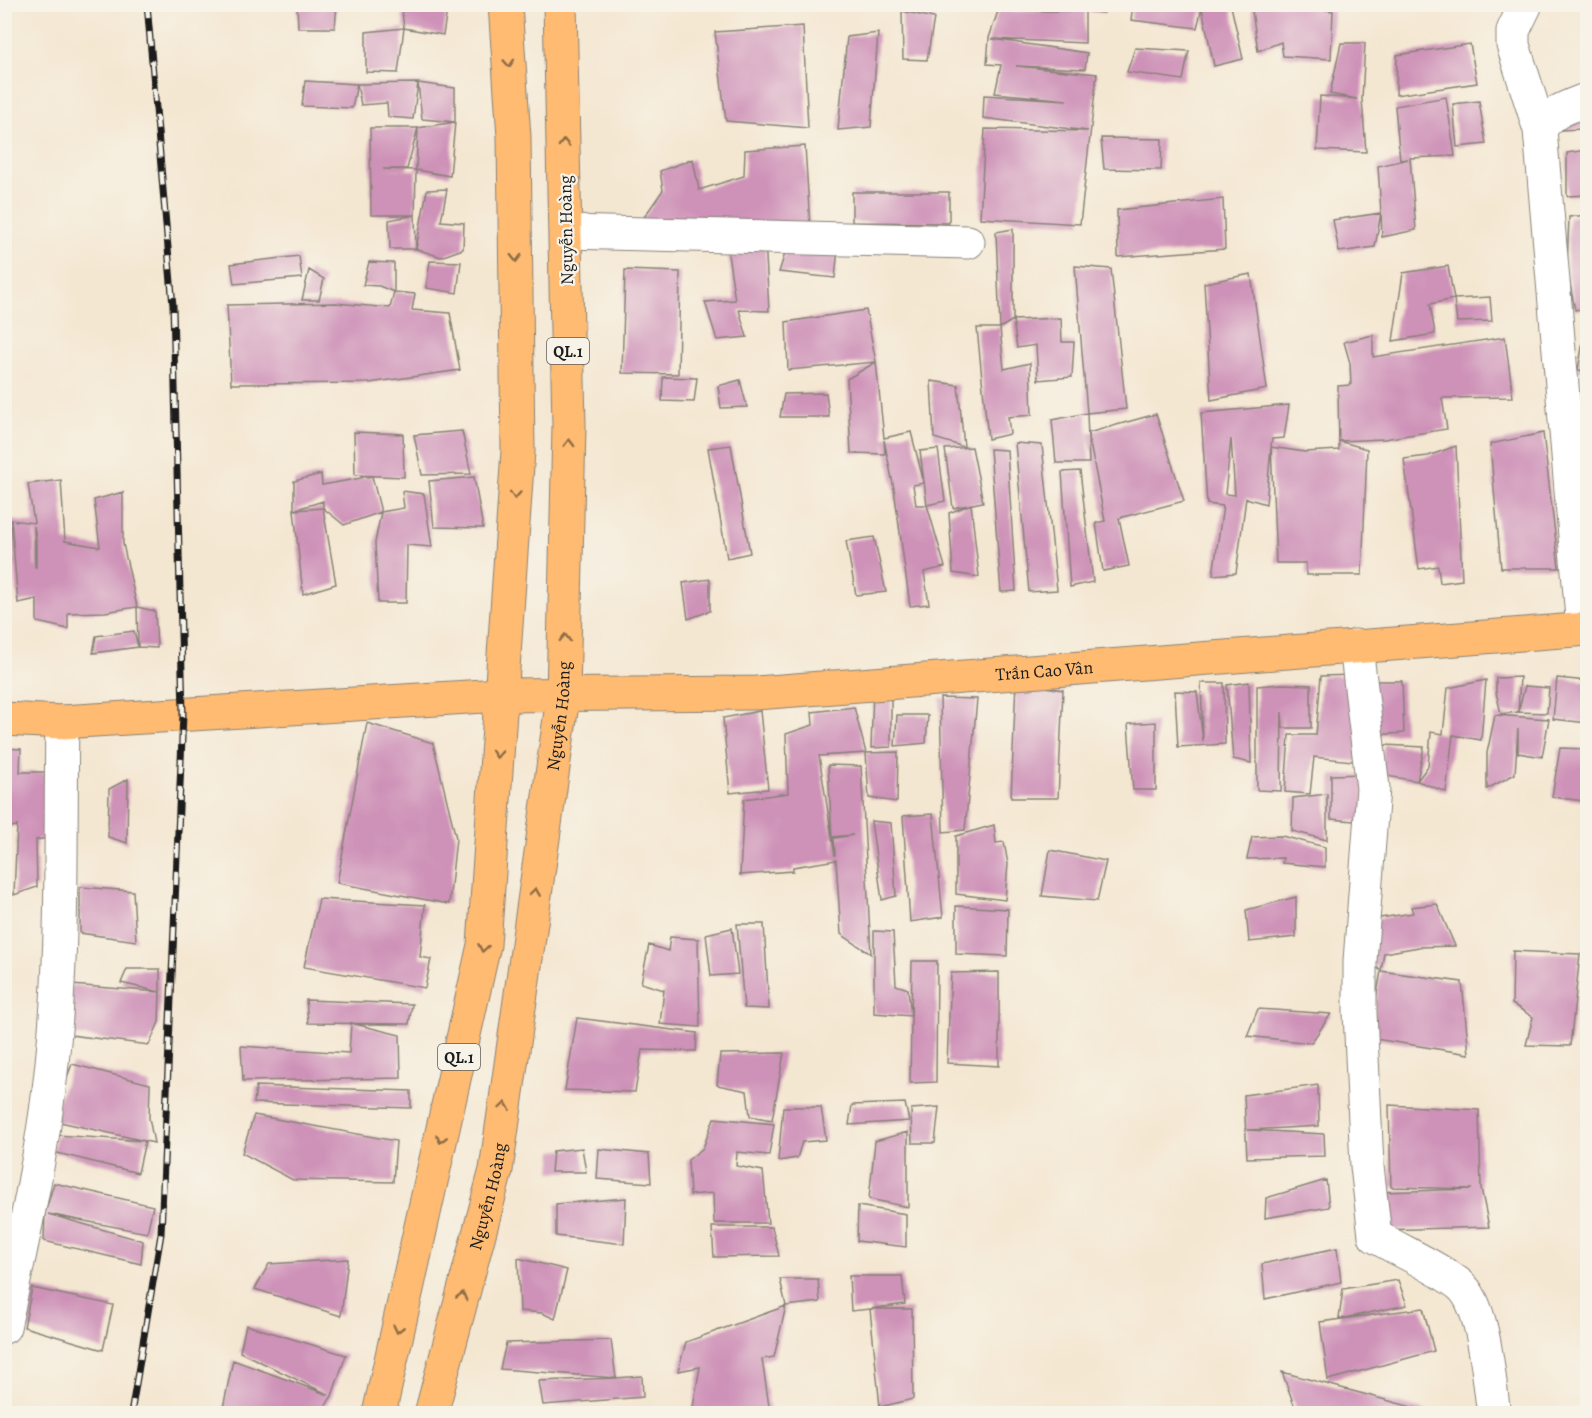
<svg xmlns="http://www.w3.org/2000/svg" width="1592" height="1418" viewBox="0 0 1592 1418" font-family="Alegreya,serif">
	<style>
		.building { fill: #ce91b8; fill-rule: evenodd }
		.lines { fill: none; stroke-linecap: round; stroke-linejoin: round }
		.minor-casing { stroke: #888277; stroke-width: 35 }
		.major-casing { stroke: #888277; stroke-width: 35 }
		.highway-casing { stroke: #888277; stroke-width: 35 }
		.minor { stroke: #fff; stroke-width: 33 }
		.major { stroke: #ffbb71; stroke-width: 33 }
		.highway { stroke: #ffbb71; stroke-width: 33 }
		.rail-casing { stroke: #1c1c1c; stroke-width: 7 }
		.rail { stroke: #f7f3e8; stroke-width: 4.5; stroke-dasharray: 14; stroke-linecap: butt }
		.oneway { stroke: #8e6c46 }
		.labels { text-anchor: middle; stroke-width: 4.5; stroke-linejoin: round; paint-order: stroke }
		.shield { fill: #f7f3e8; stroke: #5e5c59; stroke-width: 1.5 }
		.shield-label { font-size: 16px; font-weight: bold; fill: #1c1c1c }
		.street-label { font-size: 18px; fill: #1c1c1c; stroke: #f7f3e8 }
	</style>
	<rect width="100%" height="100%" fill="#f7f3e8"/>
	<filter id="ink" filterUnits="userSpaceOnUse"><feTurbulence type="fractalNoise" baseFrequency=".0167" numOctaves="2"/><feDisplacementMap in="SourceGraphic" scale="12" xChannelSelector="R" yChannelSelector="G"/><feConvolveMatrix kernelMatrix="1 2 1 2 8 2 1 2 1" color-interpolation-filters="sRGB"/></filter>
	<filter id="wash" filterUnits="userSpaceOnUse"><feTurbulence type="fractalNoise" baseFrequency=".008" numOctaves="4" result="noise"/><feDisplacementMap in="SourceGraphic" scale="24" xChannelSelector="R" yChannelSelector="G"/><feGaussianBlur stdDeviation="1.35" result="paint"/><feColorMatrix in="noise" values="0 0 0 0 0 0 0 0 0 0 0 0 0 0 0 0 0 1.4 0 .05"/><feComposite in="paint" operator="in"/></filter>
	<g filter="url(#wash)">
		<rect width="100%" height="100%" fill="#f4e7d2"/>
		<g id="blocks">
			<path class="building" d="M 297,4 L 337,4 L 335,28 L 298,28 Z
				M 401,4 L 448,4 L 443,35 L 404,28 Z
				M 1020,4 L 1106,4 L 1104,13 L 1085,11 L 1085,43 L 992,39 L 1087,53 L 1085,69 L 1016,66 L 1097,74 L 1080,224 L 980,218 L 985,129 L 1088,131 L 983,118 L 984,95 L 1067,100 L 995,93 L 1001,65 L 987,64 L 989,38 L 998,11 L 1080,11 Z
				M 1133,4 L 1203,4 L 1197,28 L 1131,20 Z
				M 1251,4 L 1288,4 L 1333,11 L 1331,59 L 1283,56 L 1281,42 L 1258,51 Z
				M 1231,6 L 1243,59 L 1214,66 L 1202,8 Z
				M 902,11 L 934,18 L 927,60 L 903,59 Z
				M 803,26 L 808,128 L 726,121 L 715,32 Z
				M 404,28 L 398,73 L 366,72 L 366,32 Z
				M 878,33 L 871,127 L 838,130 L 847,37 Z
				M 1341,43 L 1365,43 L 1362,99 L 1366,152 L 1317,150 L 1320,96 L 1357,99 L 1330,94 Z
				M 1470,44 L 1477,83 L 1396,95 L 1397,55 Z
				M 1135,48 L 1189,51 L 1183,80 L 1127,72 Z
				M 305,81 L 357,84 L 352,108 L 302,106 Z
				M 418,83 L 413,119 L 388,117 L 387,103 L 361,105 L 357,84 L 418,83 L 455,88 L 455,122 L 450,176 L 416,170 L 418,128 L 455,122 L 422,119 Z
				M 1446,97 L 1455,156 L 1410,158 L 1416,230 L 1382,237 L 1381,213 L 1375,247 L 1339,252 L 1333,220 L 1381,213 L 1378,166 L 1408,159 L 1400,160 L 1395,106 Z
				M 1587,97 L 1587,129 L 1557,130 Z
				M 1479,101 L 1486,144 L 1457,147 L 1453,104 Z
				M 370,128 L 418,128 L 407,169 L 383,169 L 416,170 L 415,215 L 371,215 Z
				M 1101,138 L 1162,139 L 1161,170 L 1104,169 Z
				M 805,146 L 810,226 L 635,230 L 663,190 L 660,171 L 693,159 L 699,190 L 744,176 L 745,150 Z
				M 1587,150 L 1587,195 L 1567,196 L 1567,153 Z
				M 447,189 L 441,221 L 464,223 L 463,249 L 441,257 L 416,249 L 427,190 Z
				M 852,192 L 949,192 L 949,223 L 852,222 Z
				M 1223,199 L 1225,249 L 1118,257 L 1117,210 Z
				M 415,215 L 416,249 L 390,249 L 389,220 Z
				M 1587,215 L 1587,308 L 1575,310 L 1567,268 L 1569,217 Z
				M 1013,229 L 1013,320 L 1000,328 L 1004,369 L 1030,363 L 1032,415 L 1008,417 L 1010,434 L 988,439 L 977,328 L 1000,328 L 996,232 Z
				M 725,235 L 765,238 L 769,311 L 739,310 L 747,337 L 717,340 L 705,302 L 735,300 Z
				M 839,239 L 835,278 L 779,272 L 789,241 Z
				M 299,256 L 302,278 L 234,284 L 231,264 Z
				M 430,261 L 461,262 L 457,293 L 426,288 Z
				M 369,262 L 394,263 L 394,292 L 415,294 L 412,310 L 450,313 L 460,370 L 369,383 L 231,384 L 227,305 L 336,303 L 390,308 L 394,292 L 379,286 L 363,285 Z
				M 1075,266 L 1111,269 L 1126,409 L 1087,413 L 1089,463 L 1056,463 L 1052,420 L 1087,413 Z
				M 1448,266 L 1454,299 L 1490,297 L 1492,321 L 1457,322 L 1454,299 L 1430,304 L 1435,334 L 1393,341 L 1403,273 Z
				M 309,270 L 324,279 L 319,300 L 302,300 Z
				M 625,270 L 680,272 L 678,374 L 622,373 Z
				M 1251,274 L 1267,389 L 1211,400 L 1204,283 Z
				M 866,310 L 876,362 L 884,438 L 911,432 L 924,483 L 913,485 L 916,505 L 927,505 L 945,567 L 924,572 L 929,604 L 910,606 L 894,489 L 884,440 L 885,454 L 851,453 L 847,379 L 876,362 L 788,370 L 786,322 Z
				M 1061,318 L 1062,342 L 1074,342 L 1072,377 L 1038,380 L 1036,345 L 1017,348 L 1013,320 Z
				M 1373,335 L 1373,357 L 1505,337 L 1513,397 L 1442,398 L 1447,429 L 1384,439 L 1339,441 L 1367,449 L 1362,575 L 1306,575 L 1306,563 L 1276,563 L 1271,447 L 1266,504 L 1246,498 L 1236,573 L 1213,575 L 1223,506 L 1207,504 L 1201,413 L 1289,405 L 1284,438 L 1272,439 L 1271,447 L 1305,452 L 1339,450 L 1338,386 L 1351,385 L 1350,363 L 1344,342 ZM 1231,439 L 1235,495 L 1225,494 Z
				M 1584,336 L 1587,336 L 1587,371 L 1578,370 Z
				M 663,377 L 697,378 L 694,402 L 662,401 Z
				M 740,380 L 747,407 L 721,408 L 718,386 Z
				M 931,381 L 958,385 L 964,447 L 934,438 Z
				M 826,393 L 829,417 L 780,417 L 784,394 Z
				M 1156,414 L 1184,501 L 1119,518 L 1129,566 L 1103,571 L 1096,523 L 1105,521 L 1088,433 Z
				M 462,431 L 471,474 L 422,475 L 414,435 Z
				M 354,432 L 403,434 L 404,477 L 355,475 Z
				M 1543,433 L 1559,568 L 1501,568 L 1490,444 Z
				M 1015,443 L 1042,445 L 1057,590 L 1029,592 Z
				M 731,445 L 750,553 L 727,558 L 708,448 Z
				M 1456,446 L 1462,580 L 1440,583 L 1438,566 L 1419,569 L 1404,459 L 1428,456 Z
				M 972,447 L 983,502 L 953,508 L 945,449 Z
				M 938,449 L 945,501 L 927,505 L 920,451 Z
				M 990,449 L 1007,450 L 1016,591 L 1001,592 Z
				M 1080,471 L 1093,582 L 1070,587 L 1062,472 Z
				M 321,474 L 322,485 L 372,476 L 381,512 L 344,525 L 323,508 L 323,501 L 294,510 L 323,508 L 336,584 L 303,594 L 294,510 L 294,481 Z
				M 474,477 L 483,528 L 434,527 L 429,481 Z
				M 61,480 L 65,541 L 100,547 L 94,500 L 123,492 L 123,544 L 137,607 L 105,612 L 68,613 L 68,629 L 37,622 L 37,599 L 18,603 L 11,520 L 34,523 L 28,484 ZM 34,526 L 36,538 L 36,567 L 35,567 Z
				M 402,491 L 424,494 L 432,547 L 407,545 L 406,603 L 378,603 L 375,543 L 381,512 L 404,508 Z
				M 971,504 L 979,577 L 953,573 L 949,513 Z
				M 874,537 L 886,592 L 856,595 L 846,541 Z
				M 710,579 L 710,611 L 688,619 L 683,583 Z
				M 137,607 L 155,611 L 157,648 L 138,647 Z
				M 134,631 L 138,647 L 93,653 L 96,636 Z
				M 1354,675 L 1362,762 L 1314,757 L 1310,794 L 1285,792 L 1289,735 L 1316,735 L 1321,676 Z
				M 1520,677 L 1518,712 L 1501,714 L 1496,692 L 1496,678 Z
				M 1557,678 L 1587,681 L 1587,723 L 1553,719 Z
				M 1486,680 L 1481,740 L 1453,735 L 1446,792 L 1417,781 L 1428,766 L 1431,732 L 1443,734 L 1448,688 Z
				M 1371,681 L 1402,681 L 1404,733 L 1374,735 Z
				M 1016,682 L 1063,690 L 1058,798 L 1011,798 Z
				M 1249,682 L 1251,763 L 1233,759 L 1227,685 Z
				M 1201,683 L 1224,683 L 1225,744 L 1178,747 L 1175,691 L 1197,692 L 1203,741 Z
				M 1282,684 L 1311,685 L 1311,728 L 1283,728 L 1282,712 L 1281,791 L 1257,790 L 1257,686 Z
				M 1525,686 L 1549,688 L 1547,713 L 1518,712 Z
				M 891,688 L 891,747 L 871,748 L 873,690 Z
				M 940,698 L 977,699 L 965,830 L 943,832 Z
				M 854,707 L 866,753 L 819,756 L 832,837 L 835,856 L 834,838 L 853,835 L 832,837 L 828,765 L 861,766 L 871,954 L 841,934 L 836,860 L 793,867 L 793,871 L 740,875 L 744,799 L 788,793 L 786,734 L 813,725 L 812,712 Z
				M 760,711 L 768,789 L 730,793 L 723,718 Z
				M 897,715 L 928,715 L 926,743 L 895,746 Z
				M 1495,715 L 1549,719 L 1542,757 L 1518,753 L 1518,729 L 1515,774 L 1487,789 L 1487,753 Z
				M 1156,722 L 1156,790 L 1133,790 L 1128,724 Z
				M 367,723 L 433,743 L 456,838 L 449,904 L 337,883 Z
				M 1384,745 L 1424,747 L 1417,781 L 1380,775 Z
				M 4,748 L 21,749 L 20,772 L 60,772 L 61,836 L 36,840 L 37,887 L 14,895 L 17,826 L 4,828 Z
				M 1560,748 L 1587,749 L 1584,801 L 1552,797 Z
				M 898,752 L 897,802 L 869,798 L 866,753 Z
				M 1364,774 L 1365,822 L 1331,819 L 1331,775 Z
				M 128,779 L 127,843 L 108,837 L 109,789 Z
				M 1327,794 L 1327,840 L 1292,831 L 1293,798 Z
				M 933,814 L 943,917 L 910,922 L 903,816 Z
				M 871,821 L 891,823 L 896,896 L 882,900 Z
				M 994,825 L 996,843 L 1004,842 L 1008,864 L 1005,900 L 956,894 L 956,836 Z
				M 1282,836 L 1325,847 L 1325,867 L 1282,863 L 1283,858 L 1247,859 L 1252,837 Z
				M 1050,850 L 1106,861 L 1097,901 L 1042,896 Z
				M 80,887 L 133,891 L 136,941 L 80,933 Z
				M 1296,897 L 1296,937 L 1249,942 L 1246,910 Z
				M 319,899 L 425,905 L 420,957 L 431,959 L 425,988 L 304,967 Z
				M 1437,904 L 1455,946 L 1419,947 L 1384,953 L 1381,971 L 1462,982 L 1469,1054 L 1369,1038 L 1381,971 L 1369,961 L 1374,919 L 1413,913 L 1411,907 Z
				M 956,906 L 1008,909 L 1007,956 L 956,954 Z
				M 737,924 L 764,924 L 769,1009 L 744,1008 Z
				M 732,928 L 738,974 L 711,976 L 706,934 Z
				M 874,931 L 893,932 L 896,985 L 908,989 L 911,1016 L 874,1013 Z
				M 670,937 L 698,939 L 700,1027 L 660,1024 L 664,990 L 641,983 L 649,945 L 668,951 Z
				M 1513,951 L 1580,954 L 1570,1046 L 1526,1045 L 1533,1017 L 1512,1004 Z
				M 912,961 L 937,961 L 936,1082 L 910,1083 Z
				M 127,969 L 160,969 L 160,992 L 159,1022 L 149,1045 L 55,1033 L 72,985 L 160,992 L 121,983 Z
				M 999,972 L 999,1066 L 947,1063 L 951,973 Z
				M 306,1000 L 412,1004 L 409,1024 L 308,1023 Z
				M 1258,1009 L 1331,1014 L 1311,1043 L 1247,1036 Z
				M 577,1018 L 697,1033 L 696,1051 L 642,1050 L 635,1092 L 565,1090 Z
				M 351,1023 L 400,1035 L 401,1078 L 243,1081 L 241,1046 L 349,1053 Z
				M 784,1053 L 772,1120 L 750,1116 L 747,1091 L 717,1085 L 720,1054 Z
				M 72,1064 L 150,1084 L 149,1118 L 154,1143 L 145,1141 L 138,1173 L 53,1152 L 56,1135 L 145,1141 L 51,1120 Z
				M 1318,1085 L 1319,1126 L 1248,1130 L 1324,1134 L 1325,1156 L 1247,1158 L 1244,1095 Z
				M 256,1086 L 411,1091 L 411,1108 L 254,1103 Z
				M 905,1103 L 909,1121 L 849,1125 L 852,1105 Z
				M 1389,1105 L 1479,1110 L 1481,1188 L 1489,1227 L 1379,1230 L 1382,1192 L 1472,1189 L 1391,1187 Z
				M 783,1107 L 821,1107 L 826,1140 L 802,1142 L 797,1158 L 778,1161 Z
				M 939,1107 L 935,1143 L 912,1143 L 911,1109 Z
				M 254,1115 L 396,1141 L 393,1182 L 293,1180 L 242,1153 Z
				M 714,1118 L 774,1124 L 769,1155 L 737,1152 L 736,1166 L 763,1171 L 768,1223 L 714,1223 L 713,1193 L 690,1195 L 688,1160 L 703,1148 Z
				M 908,1132 L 908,1207 L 869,1199 L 875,1141 Z
				M 582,1148 L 586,1172 L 551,1172 L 553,1151 Z
				M 599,1149 L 649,1154 L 651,1183 L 597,1179 Z
				M 1326,1180 L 1329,1207 L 1265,1218 L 1266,1198 Z
				M 54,1183 L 153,1206 L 147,1233 L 48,1214 L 143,1241 L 141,1264 L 44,1241 L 45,1213 Z
				M 626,1198 L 624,1244 L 556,1236 L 556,1204 Z
				M 858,1206 L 906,1214 L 906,1247 L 857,1241 Z
				M 712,1227 L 772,1227 L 779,1256 L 714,1257 Z
				M 1337,1248 L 1341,1282 L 1265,1299 L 1262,1264 Z
				M 518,1258 L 567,1270 L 555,1319 L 542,1313 L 520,1311 Z
				M 348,1259 L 341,1316 L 255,1289 L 269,1264 Z
				M 849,1276 L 902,1276 L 905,1304 L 870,1309 L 912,1309 L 913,1399 L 880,1407 L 870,1309 L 851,1311 Z
				M 780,1279 L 818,1279 L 820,1302 L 786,1306 Z
				M 1398,1280 L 1407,1305 L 1339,1319 L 1343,1289 Z
				M 32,1288 L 113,1305 L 103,1350 L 24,1327 Z
				M 786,1306 L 774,1357 L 762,1359 L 770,1413 L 692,1413 L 700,1367 L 678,1371 L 686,1342 Z
				M 1423,1308 L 1434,1351 L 1328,1380 L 1320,1322 Z
				M 246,1325 L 346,1355 L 332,1396 L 321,1413 L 222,1413 L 233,1360 L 329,1395 L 240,1352 Z
				M 611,1340 L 616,1378 L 642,1376 L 643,1397 L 543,1405 L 539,1381 L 616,1378 L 500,1369 L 506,1343 Z
				M 1282,1372 L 1434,1413 L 1297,1413 Z"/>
		</g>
	</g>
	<g filter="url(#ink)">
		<use href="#blocks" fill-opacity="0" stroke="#888277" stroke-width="1.5"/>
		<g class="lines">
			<g class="minor-casing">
				<path id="minor" d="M 1526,4 L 1513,31 L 1513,45 L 1540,130
					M 566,232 L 968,242
					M 1583,629 L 1540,130 C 1549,112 1570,106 1588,99
					M 1356,646 L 1373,788 L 1360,961 L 1360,1012 L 1367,1166 L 1375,1236 C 1400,1251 1438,1267 1460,1285 C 1485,1306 1489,1382 1494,1414
					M 4,1327 C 23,1239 43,1152 52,1063 C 64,949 60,835 62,722"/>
			</g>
			<g class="major-casing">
				<g id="major">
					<path id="s1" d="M 4,719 L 62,722 L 501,695 L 756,693 L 1588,629"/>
				</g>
			</g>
			<g class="highway-casing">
				<g id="highway">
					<path d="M 379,1414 L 484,945 L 518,451 L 514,137 L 505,4"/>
					<path id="s2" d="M 431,1414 L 496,1170 L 563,697 L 569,426 L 560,4"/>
				</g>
			</g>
			<use href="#minor" class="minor"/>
			<use href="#major" class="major"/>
			<use href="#highway" class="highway"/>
			<g class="rail-casing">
				<path id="rail" d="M 131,1414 L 161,1234 L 183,714 L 173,306 L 147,4"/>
			</g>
			<use href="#rail" class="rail"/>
		</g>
		<defs><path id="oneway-chevron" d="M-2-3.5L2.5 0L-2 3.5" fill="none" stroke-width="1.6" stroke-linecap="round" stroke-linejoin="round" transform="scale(1.5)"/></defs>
		<g class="oneway">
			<use href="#oneway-chevron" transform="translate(509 63) rotate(86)"/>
			<use href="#oneway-chevron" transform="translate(564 143) rotate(-91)"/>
			<use href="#oneway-chevron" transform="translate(516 258) rotate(89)"/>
			<use href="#oneway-chevron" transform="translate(569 443) rotate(-89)"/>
			<use href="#oneway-chevron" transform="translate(515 495) rotate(94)"/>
			<use href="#oneway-chevron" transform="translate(565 638) rotate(-89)"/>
			<use href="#oneway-chevron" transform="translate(497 754) rotate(94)"/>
			<use href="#oneway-chevron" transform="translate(535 892) rotate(-82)"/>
			<use href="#oneway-chevron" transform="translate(483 948) rotate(100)"/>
			<use href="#oneway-chevron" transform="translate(505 1106) rotate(-82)"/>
			<use href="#oneway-chevron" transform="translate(441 1139) rotate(103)"/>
			<use href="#oneway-chevron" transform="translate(462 1296) rotate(-75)"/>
			<use href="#oneway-chevron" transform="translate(398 1329) rotate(103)"/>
		</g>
	</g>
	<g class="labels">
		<g class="shield">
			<rect x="547" y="338" width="42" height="26" rx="4.5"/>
			<rect x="438" y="1044" width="42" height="26" rx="4.5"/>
		</g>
		<g class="shield-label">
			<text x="568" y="357">QL.1</text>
			<text x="459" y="1063">QL.1</text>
		</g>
		<g class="street-label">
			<text transform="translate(566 230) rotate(-91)" y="6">Nguyễn Hoàng</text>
			<text dy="6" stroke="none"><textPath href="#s1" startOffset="1042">Trần Cao Vân</textPath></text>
			<text dy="6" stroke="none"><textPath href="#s2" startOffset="711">Nguyễn Hoàng</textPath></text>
			<text dy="6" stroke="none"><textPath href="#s2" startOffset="225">Nguyễn Hoàng</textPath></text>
		</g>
	</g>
	<rect width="1592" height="1418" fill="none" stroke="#f7f3e8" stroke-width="24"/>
</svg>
